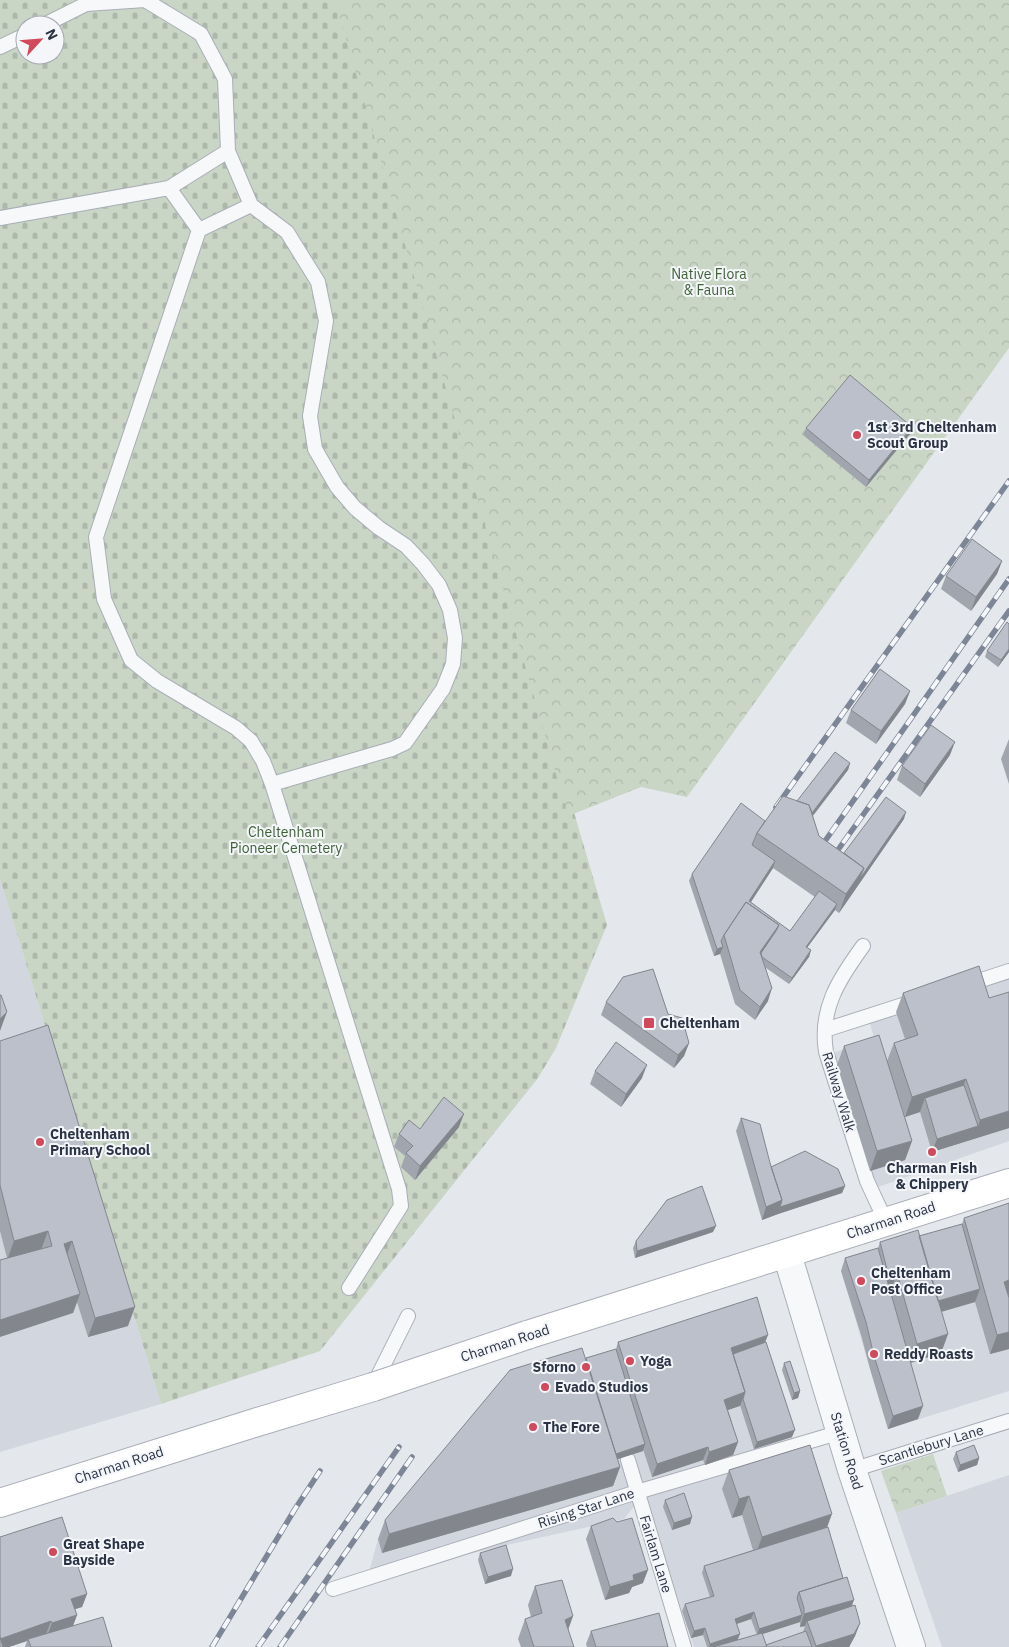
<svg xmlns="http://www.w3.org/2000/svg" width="1009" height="1647" viewBox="0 0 1009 1647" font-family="'IBM Plex Sans',sans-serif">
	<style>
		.built { fill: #d2d6de }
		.cemetery { fill: url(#cemetery-stones); fill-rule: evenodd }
		.park { fill: url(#park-crowns) }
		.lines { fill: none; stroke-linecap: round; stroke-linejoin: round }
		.lane-casing { stroke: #a9aeb7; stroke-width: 16 }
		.street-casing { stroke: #a9aeb7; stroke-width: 30 }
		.secondary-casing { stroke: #a9aeb7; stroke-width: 30 }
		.lane { stroke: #f7f8fa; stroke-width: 14 }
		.street { stroke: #f7f8fa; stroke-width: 28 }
		.secondary { stroke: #fff; stroke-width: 28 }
		.rail-casing { stroke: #7d8696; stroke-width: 5.5 }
		.rail { stroke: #f4f6f9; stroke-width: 4; stroke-dasharray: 11; stroke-linecap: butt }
		.secondary-bridge-casing { stroke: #a9aeb7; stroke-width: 30; stroke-linecap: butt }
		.secondary-bridge { stroke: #fff; stroke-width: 28 }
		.wall { fill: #a1a5ae; fill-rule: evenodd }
		.shaded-wall { fill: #83868d }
		.building { fill: #bbc0ca; stroke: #83868d }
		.poi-dot { fill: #d1495b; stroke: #f4f6f9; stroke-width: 2 }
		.labels { text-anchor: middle; stroke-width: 4; stroke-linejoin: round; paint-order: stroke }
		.park-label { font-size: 14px; fill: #3f6138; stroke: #f4f6f9 }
		.poi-label { font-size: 14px; font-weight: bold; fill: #2b3445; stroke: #f4f6f9; text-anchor: start }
		.street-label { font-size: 14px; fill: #2b3445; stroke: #f4f6f9 }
	</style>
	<defs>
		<pattern id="cemetery-stones" width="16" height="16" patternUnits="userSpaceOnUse" patternTransform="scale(1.25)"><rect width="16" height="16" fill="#c9d6c5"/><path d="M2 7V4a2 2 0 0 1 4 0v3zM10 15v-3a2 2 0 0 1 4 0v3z" fill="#adb8ab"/></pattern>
		<pattern id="park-crowns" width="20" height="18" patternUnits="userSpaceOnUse" patternTransform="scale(1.25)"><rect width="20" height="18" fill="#c9d6c5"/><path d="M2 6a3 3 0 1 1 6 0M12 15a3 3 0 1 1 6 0" fill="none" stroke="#adb8ab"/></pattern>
	</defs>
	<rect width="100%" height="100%" fill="#e4e7ec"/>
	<path class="built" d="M 0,879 L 161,1404 L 0,1452 Z
		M 1009,974 L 1009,1141 L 875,1188 L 833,1053 L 874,1038 L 869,1020 Z
		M 1009,1212 L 1009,1391 L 888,1429 L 841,1271 Z
		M 763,1348 L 792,1437 L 803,1465 L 849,1647 L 694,1647 L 643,1495 L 624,1519 L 368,1576 L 378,1539 Z
		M 1009,1475 L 1009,1647 L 942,1647 L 896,1513 Z"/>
	<path class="cemetery" d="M 0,0 L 336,0 L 607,925 L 556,1048 L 538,1078 L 320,1351 L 161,1404 L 0,879 ZM 25,25 L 55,25 L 55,55 L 25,55 Z"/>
	<path class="park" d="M 335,0 L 1009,0 L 1009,348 L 687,797 L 641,787 L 568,816 Z
		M 933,1454 L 947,1496 L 896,1513 L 881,1471 Z"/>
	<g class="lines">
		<g class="lane-casing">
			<path id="lane" d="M 44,25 L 86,4 L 145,0 L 201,34 L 225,79 L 228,151 L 251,205 L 287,232 L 318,282 L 326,321 L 310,416 L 315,449 L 337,487 L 355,508 L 379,528 L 406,546 L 423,564 L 439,585 L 450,610 L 455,638 L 453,664 L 443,689 L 405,743 L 392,749 L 272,784
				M 0,47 L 25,35
				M 169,188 L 228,151
				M 0,218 L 169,188 L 199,230 L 96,537 L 104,599 L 131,660 L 157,681 L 236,728 L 251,741 L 263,761 L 272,784 L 399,1189 L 401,1206 L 349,1288
				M 199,230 L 251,205
				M 863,946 C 839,979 819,1009 826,1052 L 867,1181 L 886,1222
				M 966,985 L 1009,971
				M 825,1030 L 915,1001
				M 373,1386 L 408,1316
				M 628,1460 L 684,1647
				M 852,1470 L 1009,1421
				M 333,1589 L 637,1492 L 841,1432"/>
		</g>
		<g class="street-casing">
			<path id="street" d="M 787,1254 L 852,1470 L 911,1647"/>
		</g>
		<g class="secondary-casing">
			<path id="secondary" d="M 527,1335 L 1009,1183
				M 0,1503 L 251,1424 L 373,1387"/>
		</g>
		<use href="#lane" class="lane"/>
		<use href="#street" class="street"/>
		<use href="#secondary" class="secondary"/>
		<g class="rail-casing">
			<path id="rail" d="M 776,807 L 1009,481
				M 818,851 L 1009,579
				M 830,861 L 1009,611
				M 212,1647 L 295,1509 L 320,1471
				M 258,1647 L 399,1447
				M 280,1647 L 412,1457"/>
		</g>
		<use href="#rail" class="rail"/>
		<g class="secondary-bridge-casing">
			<path id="secondary-bridge" d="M 373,1387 L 527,1335"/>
		</g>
		<use href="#secondary-bridge" class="secondary-bridge"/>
	</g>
	<path class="wall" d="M 806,428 L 910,434 L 866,487 L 803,435 Z
		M 1002,561 L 997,574 L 971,611 L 941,589 L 946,576 Z
		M 987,651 L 1009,652 L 998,667 L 985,657 Z
		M 910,691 L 905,704 L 876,744 L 846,723 L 851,710 Z
		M 1009,739 L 1009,784 L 1001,759 Z
		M 950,755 L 920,797 L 897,780 L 902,766 Z
		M 850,763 L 848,770 L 813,816 L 819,836 L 844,853 L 904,819 L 839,913 L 835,910 L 807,948 L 811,950 L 809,957 L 789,984 L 766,968 L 768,1001 L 755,1020 L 735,1004 L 720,954 L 714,956 L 689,881 L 692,874 L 765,821 L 797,801 ZM 773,868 L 815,897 L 790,931 L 751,902 Z
		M 903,993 L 1009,1128 L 932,1152 L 920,1112 L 905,1117 L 895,1085 L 912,1141 L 905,1160 L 870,1171 L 837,1065 L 844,1046 L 887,1061 L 894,1043 L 905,1039 L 896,1012 Z
		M 606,1002 L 668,1014 L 689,1043 L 684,1056 L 674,1068 L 601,1015 Z
		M 0,1041 L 128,1326 L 88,1337 L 77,1302 L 73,1313 L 7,1258 L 0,1231 Z
		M 595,1071 L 642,1078 L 621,1107 L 590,1084 Z
		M 741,1118 L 770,1163 L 771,1167 L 845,1186 L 842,1193 L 778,1214 L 762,1220 L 736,1131 Z
		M 459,1127 L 415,1180 L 401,1167 L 405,1156 L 394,1147 L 399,1134 L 420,1129 Z
		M 964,1218 L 1009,1349 L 990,1354 L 975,1302 L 941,1312 L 948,1334 L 941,1353 L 910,1363 L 918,1419 L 888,1429 L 870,1369 L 861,1335 L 841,1271 L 845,1258 L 878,1248 L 880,1242 L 919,1236 L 962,1224 Z
		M 713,1232 L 635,1258 L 633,1248 L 636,1241 Z
		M 618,1342 L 766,1342 L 792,1437 L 754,1449 L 740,1405 L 728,1410 L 738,1442 L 733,1455 L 705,1465 L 703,1460 L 652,1477 L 643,1449 L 643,1451 L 617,1459 L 620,1467 L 613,1486 L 382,1553 L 378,1539 L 385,1520 L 586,1358 L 616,1349 Z
		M 784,1363 L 800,1391 L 798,1398 L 792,1400 L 782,1370 Z
		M 956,1452 L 979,1458 L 977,1465 L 958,1472 L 953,1459 Z
		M 729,1470 L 828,1527 L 851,1606 L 860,1623 L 855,1636 L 849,1647 L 707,1647 L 703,1635 L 691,1638 L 682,1611 L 685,1604 L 710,1597 L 702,1573 L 704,1566 L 753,1550 L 742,1515 L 732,1518 L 722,1489 ZM 751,1619 L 757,1635 L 738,1640 L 737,1624 ZM 800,1622 L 800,1627 L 805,1626 L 803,1632 L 766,1645 L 762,1634 Z
		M 665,1500 L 690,1524 L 672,1530 L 663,1507 Z
		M 591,1526 L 643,1583 L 632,1587 L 629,1593 L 605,1600 L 586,1539 Z
		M 480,1553 L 511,1576 L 485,1584 L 478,1560 Z
		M 535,1586 L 573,1616 L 568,1630 L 574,1647 L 521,1647 L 518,1639 L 525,1619 L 531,1617 L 528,1605 Z
		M 87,1594 L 82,1607 L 75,1609 L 77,1615 L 73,1626 L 112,1647 L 25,1647 L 27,1641 L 9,1647 L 0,1647 Z
		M 591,1631 L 668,1647 L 587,1647 L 586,1644 Z"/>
	<path class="shaded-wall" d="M 912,427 L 910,434 L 866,487 L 869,480 Z
		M 1002,561 L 997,574 L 971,611 L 976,597 Z
		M 1009,649 L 1009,652 L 998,667 L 1001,660 Z
		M 910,691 L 905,704 L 876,744 L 881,731 Z
		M 955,742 L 950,755 L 920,797 L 925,784 Z
		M 850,763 L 848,770 L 803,828 L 806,821 Z
		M 906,812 L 904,819 L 839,913 L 846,894 L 864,868 Z
		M 775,861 L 773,868 L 747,908 L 749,901 Z
		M 837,904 L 835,910 L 803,953 L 806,947 Z
		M 779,925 L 774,938 L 761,956 L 760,952 Z
		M 723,947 L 720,954 L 714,956 L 717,949 Z
		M 811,950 L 809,957 L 789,984 L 792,978 Z
		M 772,988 L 768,1001 L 755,1020 L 760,1007 Z
		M 7,1012 L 0,1031 L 0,1019 Z
		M 689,1043 L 684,1056 L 674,1068 L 678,1055 Z
		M 647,1065 L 642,1078 L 621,1107 L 626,1094 Z
		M 966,1079 L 959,1098 L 925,1098 L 920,1112 L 905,1117 L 912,1097 Z
		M 1009,1111 L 1009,1128 L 932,1152 L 937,1139 L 978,1126 L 980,1120 Z
		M 464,1114 L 459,1127 L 415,1180 L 420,1166 Z
		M 912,1141 L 905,1160 L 870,1171 L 877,1151 Z
		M 845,1186 L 842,1193 L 778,1214 L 762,1220 L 766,1207 L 782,1200 Z
		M 716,1226 L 713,1232 L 635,1258 L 637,1251 Z
		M 48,1231 L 41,1250 L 7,1260 L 14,1241 Z
		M 72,1241 L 65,1260 L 64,1244 Z
		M 897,1273 L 890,1293 L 882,1297 L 889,1277 Z
		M 1009,1280 L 1009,1298 L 1004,1282 Z
		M 980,1289 L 975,1302 L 930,1315 L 935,1302 Z
		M 80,1294 L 73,1313 L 0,1337 L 0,1320 Z
		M 135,1307 L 128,1326 L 88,1337 L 95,1318 Z
		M 1009,1332 L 1009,1349 L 990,1354 L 997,1335 Z
		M 948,1334 L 941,1353 L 910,1363 L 917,1344 Z
		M 768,1335 L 763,1348 L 731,1360 L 731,1348 Z
		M 800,1391 L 798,1398 L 792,1400 L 794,1393 Z
		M 745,1392 L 740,1406 L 719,1413 L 724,1400 Z
		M 923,1406 L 918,1419 L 888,1429 L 893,1416 Z
		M 795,1430 L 792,1437 L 754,1449 L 757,1442 Z
		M 738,1442 L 733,1455 L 705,1465 L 709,1452 Z
		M 645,1444 L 643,1451 L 606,1463 L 608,1457 Z
		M 708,1447 L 703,1460 L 652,1477 L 657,1464 Z
		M 979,1458 L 977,1465 L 958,1472 L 960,1465 Z
		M 620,1467 L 613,1486 L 382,1553 L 389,1534 Z
		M 749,1496 L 742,1515 L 732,1518 L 739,1499 Z
		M 832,1514 L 825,1533 L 755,1556 L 762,1537 Z
		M 692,1517 L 690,1524 L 672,1530 L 674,1523 Z
		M 513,1569 L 511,1576 L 485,1584 L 488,1577 Z
		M 648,1570 L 643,1583 L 632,1587 L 629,1593 L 605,1600 L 610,1587 L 633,1575 Z
		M 87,1594 L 82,1607 L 66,1612 L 71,1599 Z
		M 854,1600 L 849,1614 L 807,1621 L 805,1626 L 800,1627 L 804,1614 Z
		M 754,1612 L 751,1619 L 733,1625 L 735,1619 Z
		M 77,1615 L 72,1628 L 47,1636 L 52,1623 Z
		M 802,1615 L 800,1622 L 757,1636 L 759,1629 Z
		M 573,1616 L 566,1635 L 565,1620 Z
		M 51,1621 L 46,1634 L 28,1639 L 27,1641 L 9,1647 L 0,1647 L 0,1639 Z
		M 860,1623 L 855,1636 L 849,1647 L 815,1647 L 816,1646 Z
		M 705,1628 L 703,1635 L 691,1638 L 694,1631 Z
		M 740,1634 L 737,1641 L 718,1647 L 709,1647 L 710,1644 Z"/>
	<path class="building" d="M 850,375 L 912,427 L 869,480 L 806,428 Z
		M 972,539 L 1002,561 L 976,597 L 946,576 Z
		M 1007,622 L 1009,624 L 1009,649 L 1001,660 L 987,651 Z
		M 880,669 L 910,691 L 881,731 L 851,710 Z
		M 931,725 L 955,742 L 925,784 L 902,766 Z
		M 835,752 L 850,763 L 812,813 L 809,805 L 797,801 Z
		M 783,796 L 809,805 L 819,836 L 864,868 L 846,894 L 757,833 Z
		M 886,797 L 906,812 L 859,880 L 864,868 L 844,853 Z
		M 741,803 L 765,821 L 757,833 L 752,845 L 775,861 L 749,901 L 790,931 L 819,891 L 837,904 L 806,947 L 811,950 L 792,978 L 762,957 L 761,953 L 776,931 L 779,925 L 746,902 L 724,935 L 721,941 L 723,947 L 717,949 L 692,874 Z
		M 746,902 L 779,925 L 760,952 L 772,988 L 760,1007 L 740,990 L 724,935 Z
		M 979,966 L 989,998 L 1009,992 L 1009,1111 L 980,1120 L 966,1079 L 912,1097 L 894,1043 L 918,1035 L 903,993 Z
		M 653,969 L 668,1014 L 682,1018 L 689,1043 L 678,1055 L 606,1002 L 623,977 Z
		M 0,995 L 1,995 L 7,1012 L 0,1019 Z
		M 48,1025 L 135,1307 L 95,1318 L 72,1241 L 64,1244 L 80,1294 L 0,1320 L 0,1260 L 52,1246 L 48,1231 L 14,1241 L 0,1185 L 0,1041 Z
		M 879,1035 L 912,1141 L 877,1151 L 844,1046 Z
		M 616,1042 L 647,1065 L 626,1094 L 595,1071 Z
		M 964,1085 L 978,1126 L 937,1139 L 925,1098 Z
		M 444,1097 L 464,1114 L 420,1166 L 406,1153 L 413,1146 L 399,1134 L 409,1120 L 420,1129 Z
		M 741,1118 L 760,1124 L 770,1163 L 782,1200 L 766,1207 Z
		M 805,1151 L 838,1169 L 845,1186 L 780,1207 L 782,1200 L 771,1167 Z
		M 702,1186 L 716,1226 L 637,1251 L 636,1241 L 667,1200 Z
		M 1009,1203 L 1009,1280 L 1004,1282 L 1009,1298 L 1009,1332 L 997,1335 L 964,1218 Z
		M 962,1224 L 980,1289 L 938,1301 L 919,1236 Z
		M 918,1230 L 948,1334 L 917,1344 L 897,1273 L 889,1277 L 880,1242 Z
		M 878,1248 L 923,1406 L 893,1416 L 874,1356 L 866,1322 L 845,1258 Z
		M 757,1297 L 768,1335 L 731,1348 L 745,1392 L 724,1400 L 738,1442 L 709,1452 L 708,1447 L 657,1464 L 618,1342 Z
		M 766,1342 L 795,1430 L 757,1442 L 743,1399 L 745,1392 L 733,1354 Z
		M 582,1348 L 620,1467 L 389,1534 L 385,1520 L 510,1370 Z
		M 616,1349 L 645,1444 L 616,1454 L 586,1358 Z
		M 790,1361 L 800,1391 L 794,1393 L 784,1363 Z
		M 810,1445 L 832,1514 L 762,1537 L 749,1496 L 739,1499 L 729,1470 Z
		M 974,1445 L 979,1458 L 960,1465 L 956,1452 Z
		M 684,1493 L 692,1517 L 674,1523 L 665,1500 Z
		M 62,1517 L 87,1594 L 71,1599 L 77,1615 L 52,1623 L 51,1621 L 0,1639 L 0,1537 Z
		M 613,1518 L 617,1522 L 632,1518 L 648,1570 L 633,1575 L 634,1580 L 610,1587 L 591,1526 Z
		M 828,1527 L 843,1578 L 799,1592 L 797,1598 L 802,1615 L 759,1629 L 754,1612 L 735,1619 L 740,1634 L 710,1644 L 705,1628 L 694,1631 L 685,1604 L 714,1596 L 704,1566 Z
		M 506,1545 L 513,1569 L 488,1577 L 480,1553 Z
		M 847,1577 L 854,1600 L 804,1614 L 804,1608 L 799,1592 Z
		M 562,1580 L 573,1616 L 565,1620 L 574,1647 L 534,1647 L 525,1619 L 542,1613 L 535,1586 Z
		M 855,1605 L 860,1623 L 854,1634 L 816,1646 L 807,1621 Z
		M 659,1613 L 668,1647 L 596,1647 L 591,1631 Z
		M 103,1617 L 112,1647 L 31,1647 L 28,1639 Z
		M 806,1631 L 812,1647 L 767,1647 L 766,1645 Z
		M 762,1633 L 767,1647 L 713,1647 Z
		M 0,1637 L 3,1647 L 0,1647 Z"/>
	<g class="poi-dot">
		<circle cx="857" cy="435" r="5"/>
		<rect x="643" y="1017" width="12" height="12" rx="2.5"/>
		<circle cx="40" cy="1142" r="5"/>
		<circle cx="932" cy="1152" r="5"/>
		<circle cx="861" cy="1281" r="5"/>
		<circle cx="874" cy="1354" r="5"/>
		<circle cx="630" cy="1361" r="5"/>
		<circle cx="586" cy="1367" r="5"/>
		<circle cx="545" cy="1387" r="5"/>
		<circle cx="533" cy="1427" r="5"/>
		<circle cx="53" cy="1552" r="5"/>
	</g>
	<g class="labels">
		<g class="park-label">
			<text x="709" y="279">Native Flora<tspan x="709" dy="16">&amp; Fauna</tspan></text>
			<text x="286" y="837">Cheltenham<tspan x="286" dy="16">Pioneer Cemetery</tspan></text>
		</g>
		<g class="poi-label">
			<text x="867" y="432">1st 3rd Cheltenham<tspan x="867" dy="16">Scout Group</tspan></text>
			<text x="660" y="1028">Cheltenham</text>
			<text x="50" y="1139">Cheltenham<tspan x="50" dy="16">Primary School</tspan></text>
			<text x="932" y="1173" text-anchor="middle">Charman Fish<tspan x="932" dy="16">&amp; Chippery</tspan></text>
			<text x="871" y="1278">Cheltenham<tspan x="871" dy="16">Post Office</tspan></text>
			<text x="884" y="1359">Reddy Roasts</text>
			<text x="640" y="1366">Yoga</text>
			<text x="576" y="1372" text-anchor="end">Sforno</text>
			<text x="555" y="1392">Evado Studios</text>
			<text x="543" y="1432">The Fore</text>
			<text x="63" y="1549">Great Shape<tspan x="63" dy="16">Bayside</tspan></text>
		</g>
		<g class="street-label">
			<text transform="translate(839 1092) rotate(73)" y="5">Railway Walk</text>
			<text transform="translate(891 1220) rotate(-18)" y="5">Charman Road</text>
			<text transform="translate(505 1343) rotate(-18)" y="5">Charman Road</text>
			<text transform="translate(931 1445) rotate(-17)" y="5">Scantlebury Lane</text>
			<text transform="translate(847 1451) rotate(73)" y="5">Station Road</text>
			<text transform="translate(119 1465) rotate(-18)" y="5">Charman Road</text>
			<text transform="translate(586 1508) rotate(-18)" y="5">Rising Star Lane</text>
			<text transform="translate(656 1554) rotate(73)" y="5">Fairlam Lane</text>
		</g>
	</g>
	<g transform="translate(40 40) rotate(64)"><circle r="24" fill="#f4f6f9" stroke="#a4a8b1"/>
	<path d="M0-4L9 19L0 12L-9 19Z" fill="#d1495b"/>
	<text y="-8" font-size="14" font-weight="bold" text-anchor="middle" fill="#2b3445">N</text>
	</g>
</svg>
